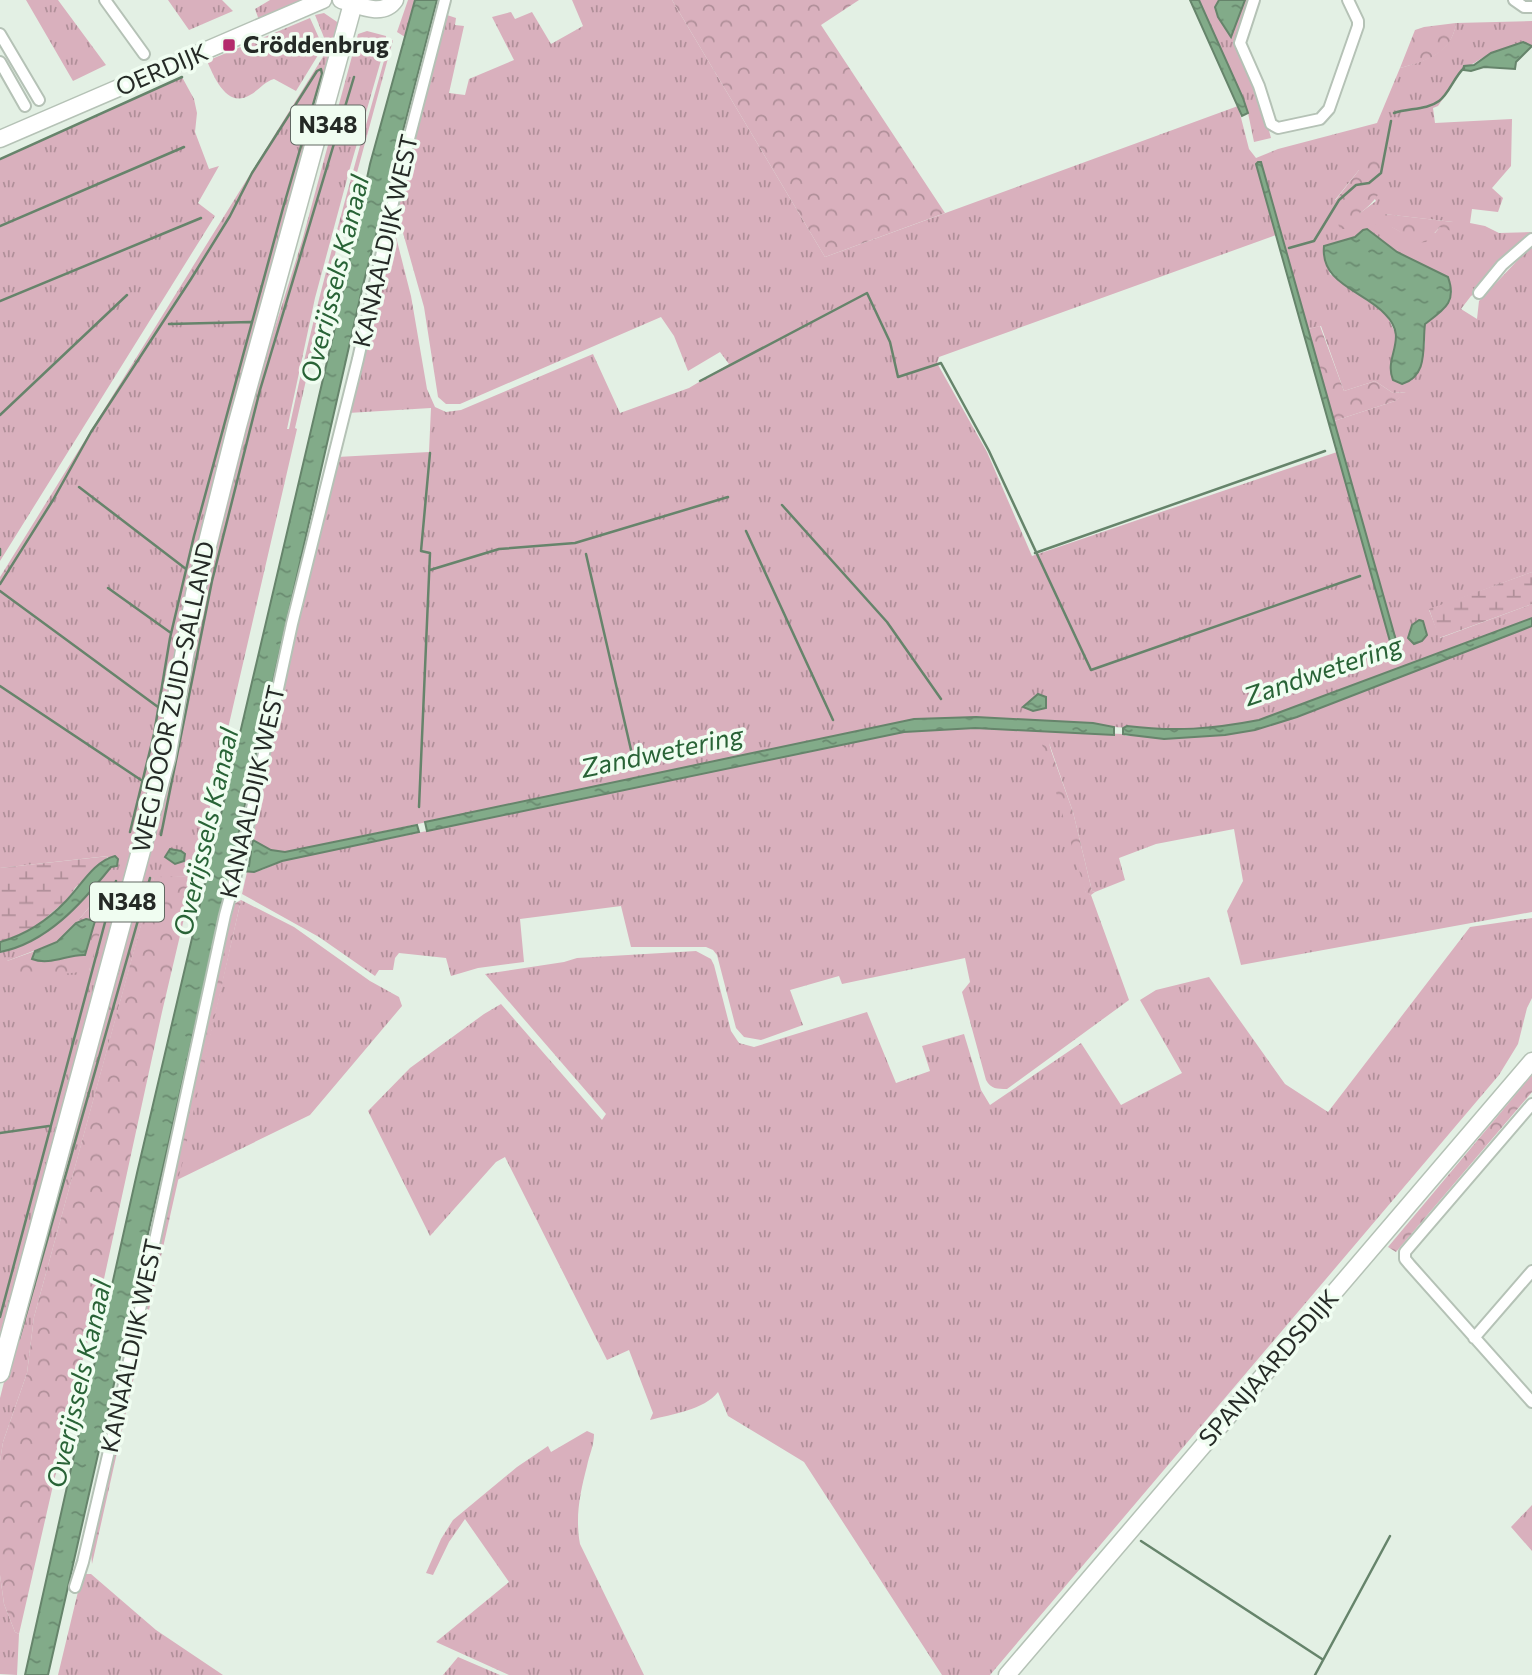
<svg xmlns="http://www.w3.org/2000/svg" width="1532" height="1675" viewBox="0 0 1532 1675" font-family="Commissioner,sans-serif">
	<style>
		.grass { fill: url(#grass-tufts); fill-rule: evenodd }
		.forest { fill: url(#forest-crowns) }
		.wetland { fill: url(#wetland-marsh) }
		.water { fill: url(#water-ripples); stroke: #66846b; stroke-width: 2 }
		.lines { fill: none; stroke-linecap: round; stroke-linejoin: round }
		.stream { stroke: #66846b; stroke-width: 2.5 }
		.street-casing { stroke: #b5c2b6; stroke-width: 14 }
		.secondary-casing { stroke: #b5c2b6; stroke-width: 19 }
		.primary-casing { stroke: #b5c2b6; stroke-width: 21 }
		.street { stroke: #fff; stroke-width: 10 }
		.secondary { stroke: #fff; stroke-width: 16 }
		.primary { stroke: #fff; stroke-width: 18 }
		.poi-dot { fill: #b32a6b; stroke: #f0fdf1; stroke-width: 2.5 }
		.labels { text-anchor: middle; stroke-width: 7; stroke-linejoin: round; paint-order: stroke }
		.shield { fill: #f0fdf1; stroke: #626963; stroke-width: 2 }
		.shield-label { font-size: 23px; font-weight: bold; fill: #252a26 }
		.poi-label { font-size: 24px; font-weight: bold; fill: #252a26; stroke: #f0fdf1; text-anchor: start }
		.street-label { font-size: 24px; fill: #252a26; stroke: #f0fdf1 }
		.water-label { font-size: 26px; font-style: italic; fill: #286336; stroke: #f0fdf1 }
	</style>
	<defs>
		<pattern id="grass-tufts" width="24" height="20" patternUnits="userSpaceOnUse" patternTransform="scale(1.75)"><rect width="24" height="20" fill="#d9b0bd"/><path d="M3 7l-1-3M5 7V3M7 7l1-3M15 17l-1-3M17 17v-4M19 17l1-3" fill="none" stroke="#b08f99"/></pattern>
		<pattern id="forest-crowns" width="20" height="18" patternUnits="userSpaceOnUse" patternTransform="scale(1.75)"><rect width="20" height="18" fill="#d9b0bd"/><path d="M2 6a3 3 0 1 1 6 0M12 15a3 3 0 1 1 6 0" fill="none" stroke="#b08f99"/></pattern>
		<pattern id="wetland-marsh" width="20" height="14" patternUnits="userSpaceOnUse" patternTransform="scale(1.75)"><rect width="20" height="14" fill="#d9b0bd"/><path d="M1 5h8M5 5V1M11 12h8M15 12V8" fill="none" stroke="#b08f99"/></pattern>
		<pattern id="water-ripples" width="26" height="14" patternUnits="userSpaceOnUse" patternTransform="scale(1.75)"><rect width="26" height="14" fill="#82ab89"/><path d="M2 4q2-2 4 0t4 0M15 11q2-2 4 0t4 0" fill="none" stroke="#6a8b70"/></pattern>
	</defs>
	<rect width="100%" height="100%" fill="#e3f0e4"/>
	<path class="grass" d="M 26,0 L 58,0 L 106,65 L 73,81 Z
		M 168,0 L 222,0 L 233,11 L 189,30 Z
		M 270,0 L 312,0 L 260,23 L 255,9 Z
		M 408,0 L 415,0 L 405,37 L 397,32 Z
		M 572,0 L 672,0 L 825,257 L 1238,106 L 1249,149 L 1256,158 L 1278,149 L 1377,123 L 1400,68 C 1425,61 1452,53 1456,23 L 1532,21 L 1532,46 C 1516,43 1499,49 1484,57 C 1476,61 1474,65 1465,66 L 1438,106 L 1433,108 L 1435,123 L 1512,119 L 1511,166 L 1492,188 L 1503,198 L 1498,212 L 1472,209 L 1470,223 L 1485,226 L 1499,233 L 1532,232 L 1532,236 L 1486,285 L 1471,296 L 1461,309 L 1477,319 L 1479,301 L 1532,245 L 1532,572 L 1429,610 L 1440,638 L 1532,604 L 1532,618 L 1300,706 L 1259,720 L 1224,727 L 1172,731 L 1114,727 L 1093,723 L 976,717 L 914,719 L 285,852 L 271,850 L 253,840 L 248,843 L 274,725 L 337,457 L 429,452 L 431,408 L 348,413 L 390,232 L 395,233 L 411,296 L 427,389 L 435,407 L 446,412 L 461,410 L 593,354 L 620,413 L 689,388 L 729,364 L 720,352 L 688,371 L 674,336 L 661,317 L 460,404 L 446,404 L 438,397 L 424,307 L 396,208 L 444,14 L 456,18 L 455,25 L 464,26 L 449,93 L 465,95 L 469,79 L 514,60 L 492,17 L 511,12 L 515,19 L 532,12 L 551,44 L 583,26 ZM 1261,162 L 1308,329 L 1321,326 L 1344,391 L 1375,381 L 1393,393 L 1406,392 L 1395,401 L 1334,421 L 1394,652 L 1337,452 L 1032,556 L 987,452 L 937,363 L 939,357 L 1276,235 L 1256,164 ZM 1359,170 L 1376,201 L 1360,213 L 1335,200 ZM 1384,206 L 1384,214 L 1453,222 L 1440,227 L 1435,233 L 1405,234 L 1388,225 L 1376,225 ZM 1367,229 L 1396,252 L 1448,277 C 1458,301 1444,310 1425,324 L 1425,342 L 1422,361 L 1391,365 L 1397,337 L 1387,315 L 1330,274 L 1325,246 L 1355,237 Z
		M 1199,0 L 1250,0 L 1236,43 L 1259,93 L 1271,138 L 1254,142 L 1248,113 Z
		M 324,13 L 343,26 L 163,730 L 151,787 L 49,1165 L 0,1334 L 0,952 C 47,943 83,903 111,867 L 117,866 L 118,860 L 115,856 L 108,858 L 108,856 L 0,868 L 0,577 L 326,52 L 327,45 L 315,15 ZM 106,887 L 89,971 L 7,961 L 57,942 L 76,923 Z
		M 310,18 L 323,47 L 296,91 L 274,79 C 264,82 259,90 250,95 C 227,109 214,77 207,61 Z
		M 367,31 L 386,36 L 386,43 L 350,168 L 315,298 L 287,429 L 289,429 C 316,299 353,171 389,43 L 393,40 L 337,246 L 295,428 L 297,429 L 194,876 L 154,878 L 34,1317 L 27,1373 L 3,1442 L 0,1461 L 0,1398 L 250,407 L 302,241 L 358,34 Z
		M 182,77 L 194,99 L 197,113 L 195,132 L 209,169 L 219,166 L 198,203 L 215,216 L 0,561 L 0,159 Z
		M 1532,626 L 1532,912 L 1241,965 L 1227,911 L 1243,881 L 1234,829 L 1156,844 L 1119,858 L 1125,880 L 1095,892 L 1092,891 L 1073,812 L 1049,743 L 1086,893 L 1091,895 L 1129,1000 L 1007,1089 C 997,1089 991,1089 986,1080 L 962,992 L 970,982 L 965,958 L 842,984 L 839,976 L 790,990 L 803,1025 L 761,1040 L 744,1037 L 736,1028 L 717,955 L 713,950 L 706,947 L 631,947 L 621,906 L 520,919 L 524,962 L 478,968 L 451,976 L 446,958 L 399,953 L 395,958 L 393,970 L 379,970 L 375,976 L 319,937 L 242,894 L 247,872 L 262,870 L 282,861 L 904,732 L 975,728 L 1123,734 L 1126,736 L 1225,735 L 1255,730 L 1297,717 Z
		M 241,900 L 294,927 L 370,981 L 399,997 L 402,1006 L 310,1115 L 177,1180 Z
		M 1532,918 L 1532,998 L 1527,1008 L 1518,1044 L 1499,1075 L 990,1675 L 942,1675 L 804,1462 L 728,1416 L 718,1392 C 704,1410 672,1414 650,1420 L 653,1413 L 629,1350 L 607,1360 L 505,1157 L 496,1162 L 430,1236 L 368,1111 L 410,1068 L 484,1014 L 501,1004 L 602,1120 L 606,1114 L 485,974 L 564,962 L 577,958 L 696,951 L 711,959 L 714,965 L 731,1031 L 739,1043 L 754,1047 L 867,1012 L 896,1083 L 930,1071 L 922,1046 L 964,1034 L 981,1090 L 990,1105 L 1081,1043 L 1121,1105 L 1182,1073 L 1140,1000 L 1156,990 L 1209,977 L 1285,1084 L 1328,1112 L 1470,927 Z
		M 587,1431 L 594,1434 C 594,1446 589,1455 587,1466 C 580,1493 575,1517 580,1544 L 644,1675 L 509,1675 L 436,1642 L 509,1582 L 465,1519 L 449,1542 L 433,1575 L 426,1573 L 441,1539 L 453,1520 L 517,1467 L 548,1446 L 551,1452 Z
		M 1532,1505 L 1532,1551 L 1511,1527 Z
		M 86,1574 L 91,1574 L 156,1630 L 223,1675 L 58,1675 L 82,1575 Z
		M 0,1575 L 4,1604 L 15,1632 L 19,1634 L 17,1675 L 0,1674 Z
		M 458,1657 L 500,1675 L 501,1675 L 443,1675 Z"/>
	<path class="forest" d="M 672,0 L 859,0 L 821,25 L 945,213 L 825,257 Z
		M 1456,23 C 1452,54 1426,61 1400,68 L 1415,30 L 1424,27 Z
		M 1378,154 C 1391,180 1381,197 1360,213 L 1359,224 L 1352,229 L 1340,229 L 1331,206 L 1359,170 Z
		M 1384,205 L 1385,214 L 1453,222 L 1451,231 L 1440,227 L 1426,242 L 1414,243 C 1402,232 1393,225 1376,225 L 1372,221 L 1374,212 Z
		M 1320,326 L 1344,391 L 1375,381 L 1393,393 L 1408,392 L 1395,401 L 1334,421 L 1308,329 Z
		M 1041,741 L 1048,742 L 1073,812 L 1092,891 L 1095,892 L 1091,895 L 1086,894 Z
		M 194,876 L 162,1012 L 102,1288 L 76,1385 L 19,1634 L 15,1632 L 4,1604 L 0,1575 L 0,1461 L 3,1442 L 27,1373 L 34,1317 L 154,877 Z
		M 107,886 L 109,899 L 89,971 L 9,980 L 7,961 L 35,951 L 32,959 L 64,958 L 88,946 L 95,921 L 86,919 L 76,923 Z
		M 241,900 L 92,1564 L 90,1541 L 234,904 Z
		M 1532,1075 L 1532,1092 L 1396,1252 L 1388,1247 Z"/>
	<path class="wetland" d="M 1532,572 L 1532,604 L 1439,638 L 1429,609 Z
		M 109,856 L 75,888 L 68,899 L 35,927 L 15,938 L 0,942 L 0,868 Z"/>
	<path class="water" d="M 415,0 L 437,0 L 363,285 L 237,840 L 252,845 L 253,840 L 271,850 L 285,852 L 417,825 L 419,832 L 282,861 L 254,872 L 242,871 L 243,865 L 249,866 L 251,852 L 235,850 L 48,1675 L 25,1675 L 137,1173 L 334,332 L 370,164 Z
		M 1190,0 L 1199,0 L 1243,98 L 1248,113 L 1242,116 Z
		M 1219,0 L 1245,0 L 1231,37 L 1218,17 L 1215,7 Z
		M 1523,42 L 1532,46 L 1516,62 L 1515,69 L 1484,67 L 1471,71 L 1463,70 L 1464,66 L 1474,65 L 1491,53 Z
		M 1258,162 L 1261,162 L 1399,651 L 1393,652 L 1256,164 Z
		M 1367,229 L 1397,252 L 1448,277 C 1457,302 1445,309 1425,324 C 1422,346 1429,376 1402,384 L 1393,380 C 1383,356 1410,339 1385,314 C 1364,291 1320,284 1324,246 L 1355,237 L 1363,230 Z
		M 1532,618 L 1532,626 L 1297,717 L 1255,730 L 1225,735 L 1164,739 L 1123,734 L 1123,728 L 1127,726 C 1175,732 1212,729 1259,720 Z
		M 1419,620 L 1423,621 L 1427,635 L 1422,641 L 1414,644 L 1408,638 L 1412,625 Z
		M 1038,694 L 1046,697 L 1046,708 L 1033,711 L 1023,707 Z
		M 976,717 L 1093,723 L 1114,727 L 1114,735 L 975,728 L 904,732 L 427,831 L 425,822 L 914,719 Z
		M 170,849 L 181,851 L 185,854 L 184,861 L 175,864 L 165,857 Z
		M 115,856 L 118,859 L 117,866 L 111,867 C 82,903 47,943 0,952 L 0,942 C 25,935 48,920 66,901 C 80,887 94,861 115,856 Z
		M 86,919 L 95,921 L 85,955 C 68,954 50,966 32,959 L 35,951 L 57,942 L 76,923 Z"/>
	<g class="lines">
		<path class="stream" d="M 1394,113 C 1408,108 1427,110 1439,101 C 1449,94 1454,77 1464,68
			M 0,159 L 182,77
			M 0,226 L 184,147
			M 1289,248 L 1314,241 L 1339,200 L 1356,185 L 1369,183 L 1381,173 L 1391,121
			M 0,301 L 201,218
			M 169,324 L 251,322
			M 700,381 L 867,293 L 890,342 L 898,377 L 941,363 L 989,451 L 1091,670 L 1360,576
			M 0,415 L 127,295
			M 79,487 L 186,569
			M 782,505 L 887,622 L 941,699
			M 746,531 L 833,720
			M 0,549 L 0,555
			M 1035,553 L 1325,451
			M 586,554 L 634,763
			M 430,570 L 499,549 L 575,543 L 728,497
			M 0,584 L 53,500 L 91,432 L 191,279 L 230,216 L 252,173 L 317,71 L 321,69 L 322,74 L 283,208 L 194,536 L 170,638 L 154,734 L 130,832
			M 108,588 L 171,633
			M 0,591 L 158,707
			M 0,686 L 141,780
			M 419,807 L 430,553 L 421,551 L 430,453
			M 161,835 L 212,581 L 260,390 L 354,77
			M 0,1133 L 49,1126
			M 0,1317 L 116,881
			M 19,1339 L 150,878
			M 1141,1541 L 1322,1659
			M 1315,1675 L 1390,1536"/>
		<g class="street-casing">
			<path id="street" d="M 105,0 L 144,54
				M 1254,0 L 1240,43 L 1259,86 L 1271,124 L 1278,128 L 1320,119 L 1329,109 L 1358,26 L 1358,21 L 1348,0
				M 1514,0 L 1524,7 L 1532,7
				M 0,34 L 39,100
				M 0,62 L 25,106
				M 1479,293 L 1502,265 L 1532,239
				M 1532,1104 L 1405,1252 L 1405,1259 L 1410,1265 L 1532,1402
				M 1474,1338 L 1532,1271
				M 75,1587 L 83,1562 L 116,1421 L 225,915 L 245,841 L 292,624 L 358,359 L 397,185 L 445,0"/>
		</g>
		<g class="secondary-casing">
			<path id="secondary" d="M 341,0 C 358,5 383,18 395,0
				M 0,139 L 323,0
				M 1007,1675 L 1532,1061"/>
		</g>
		<g class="primary-casing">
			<path id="primary" d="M 0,1373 L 166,758 L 195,594 L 237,426 L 354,0"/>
		</g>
		<use href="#street" class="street"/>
		<use href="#secondary" class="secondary"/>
		<use href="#primary" class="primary"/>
	</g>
	<rect class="poi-dot" x="222" y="38" width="14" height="14" rx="3.5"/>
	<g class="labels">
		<g class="shield">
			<rect x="291" y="105.5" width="74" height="39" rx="5"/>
			<rect x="90" y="882.5" width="74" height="39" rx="5"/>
		</g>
		<g class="shield-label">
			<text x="328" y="133">N348</text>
			<text x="127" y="910">N348</text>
		</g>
		<g class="poi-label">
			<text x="243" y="53">Cröddenbrug</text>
		</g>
		<g class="street-label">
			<text transform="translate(162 70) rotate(-23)" y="8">OERDIJK</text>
			<text transform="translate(386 241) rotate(-77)" y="8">KANAALDIJK WEST</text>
			<text transform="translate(174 697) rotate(-78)" y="8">WEG DOOR ZUID-SALLAND</text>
			<text transform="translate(253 792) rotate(-77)" y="8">KANAALDIJK WEST</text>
			<text transform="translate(132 1346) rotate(-78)" y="8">KANAALDIJK WEST</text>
			<text transform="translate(1269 1368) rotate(-49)" y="8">SPANJAARDSDIJK</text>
		</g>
		<g class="water-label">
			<text transform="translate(335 279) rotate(-76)" y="9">Overijssels Kanaal</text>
			<text transform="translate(1323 671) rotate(-19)" y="9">Zandwetering</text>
			<text transform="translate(662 752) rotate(-12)" y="9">Zandwetering</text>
			<text transform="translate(206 832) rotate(-77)" y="9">Overijssels Kanaal</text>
			<text transform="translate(79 1384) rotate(-77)" y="9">Overijssels Kanaal</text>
		</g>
	</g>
</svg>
